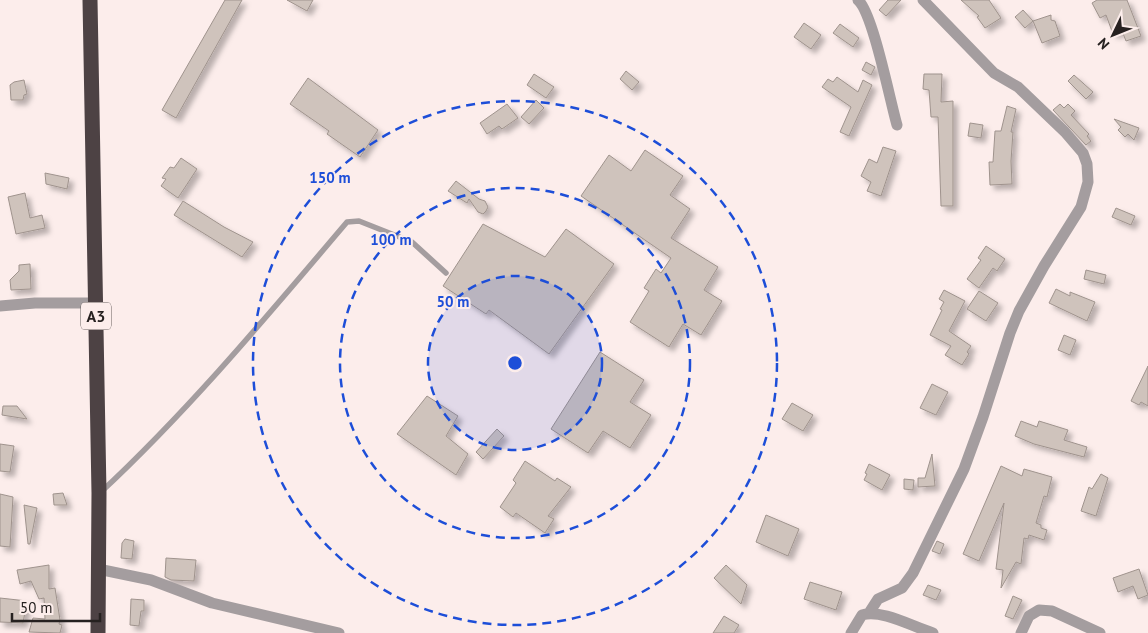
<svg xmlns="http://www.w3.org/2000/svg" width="1148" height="633" viewBox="0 0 1148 633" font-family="'PT Sans',sans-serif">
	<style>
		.building { fill: #cfc3bc; stroke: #9f938d; filter: url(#shadow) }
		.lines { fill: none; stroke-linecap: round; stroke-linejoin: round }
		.lane { stroke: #a49d9f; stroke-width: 5.5 }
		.street { stroke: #a49d9f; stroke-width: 11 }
		.highway { stroke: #4d4244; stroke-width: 15 }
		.ring { fill: none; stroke: #1d4ed8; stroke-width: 2.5; stroke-dasharray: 9 6 }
		.labels { text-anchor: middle; stroke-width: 4; stroke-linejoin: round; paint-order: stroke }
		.shield { fill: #fcedeb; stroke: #665e5d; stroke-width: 1 }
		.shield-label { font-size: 16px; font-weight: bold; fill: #262120 }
		.centre { fill: #1d4ed8; stroke: #fcedeb; stroke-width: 2.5 }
		.ring-label { font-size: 15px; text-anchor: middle; font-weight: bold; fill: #1d4ed8; stroke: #fcedeb; stroke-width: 4; stroke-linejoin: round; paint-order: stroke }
	</style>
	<defs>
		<filter id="shadow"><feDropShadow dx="4.5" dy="4.5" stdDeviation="2.5" flood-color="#0004"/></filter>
	</defs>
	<rect width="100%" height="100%" fill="#fcedeb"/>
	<path class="building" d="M 225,0 L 242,0 L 176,118 L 162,110 Z
		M 287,0 L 313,0 L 307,11 Z
		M 888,0 L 901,0 L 886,16 L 879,10 Z
		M 961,0 L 989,0 L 1001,18 L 985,28 L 977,17 L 979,16 Z
		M 1097,0 L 1127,0 L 1141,36 L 1126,41 L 1122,31 L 1113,34 L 1106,15 L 1100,18 L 1092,3 Z
		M 1023,10 L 1033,21 L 1051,15 L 1051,20 L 1055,21 L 1060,36 L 1042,43 L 1033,21 L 1025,28 L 1015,17 Z
		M 804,23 L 821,35 L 811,49 L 794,37 Z
		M 840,24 L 859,38 L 853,47 L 833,33 Z
		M 866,62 L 875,67 L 871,75 L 862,70 Z
		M 626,71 L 639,82 L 632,90 L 620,79 Z
		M 534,74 L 554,87 L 546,98 L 527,85 Z
		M 924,74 L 942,74 L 941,102 L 953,101 L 953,206 L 941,206 L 938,117 L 931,117 L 929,90 L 923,89 Z
		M 1074,75 L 1093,92 L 1086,99 L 1068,81 Z
		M 837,77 L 858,92 L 863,80 L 872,85 L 849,136 L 840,132 L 851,107 L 822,87 L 828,79 L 833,82 Z
		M 308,78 L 378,130 L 360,157 L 327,134 L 329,131 L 290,104 Z
		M 24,80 L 27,94 L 24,95 L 23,100 L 11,100 L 10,85 L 14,82 Z
		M 536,100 L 544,108 L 529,124 L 521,117 Z
		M 507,104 L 518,118 L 502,129 L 499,126 L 487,134 L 480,123 Z
		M 1060,104 L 1064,108 L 1068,104 L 1075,111 L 1071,115 L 1089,134 L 1087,136 L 1091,141 L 1086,145 L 1053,110 Z
		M 1007,106 L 1016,109 L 1011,132 L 1013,132 L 1011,161 L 1012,184 L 990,185 L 989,162 L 993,162 L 995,131 L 1001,131 Z
		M 1114,119 L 1139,128 L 1134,140 L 1128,134 L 1125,137 L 1118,130 L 1121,127 Z
		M 970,123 L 983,125 L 981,138 L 968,136 Z
		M 883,147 L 896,151 L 881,196 L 867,191 L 871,182 L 861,176 L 869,159 L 877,163 Z
		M 645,150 L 683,176 L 670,195 L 690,209 L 671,238 L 718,267 L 704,290 L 722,301 L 701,335 L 683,324 L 669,347 L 630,322 L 649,291 L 644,288 L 656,269 L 661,273 L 671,258 L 581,196 L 609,155 L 631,171 Z
		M 181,158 L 197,169 L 178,198 L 161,186 L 166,179 L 162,178 L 170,167 L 174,168 Z
		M 45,173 L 69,178 L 67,189 L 46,184 Z
		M 456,181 L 479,199 L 485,201 L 488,207 L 486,211 L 483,214 L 478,212 L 469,199 L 467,203 L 448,191 Z
		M 25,193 L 30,218 L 42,215 L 45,228 L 16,234 L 8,197 Z
		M 183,201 L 224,227 L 253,242 L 242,257 L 174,215 Z
		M 1116,208 L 1135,216 L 1131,225 L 1112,217 Z
		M 483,224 L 545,257 L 566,229 L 614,264 L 549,354 L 489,310 L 486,314 L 443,286 Z
		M 986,246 L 1005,259 L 997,271 L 993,268 L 979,288 L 967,279 L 981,260 L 978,258 Z
		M 30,264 L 31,289 L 11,290 L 10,280 L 19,271 L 19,265 Z
		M 1086,270 L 1106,275 L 1104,284 L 1084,279 Z
		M 1056,289 L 1070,296 L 1070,292 L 1095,302 L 1087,321 L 1049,303 Z
		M 944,290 L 965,301 L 949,331 L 971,346 L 967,352 L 969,354 L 962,365 L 945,355 L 951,346 L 930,335 L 942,310 L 940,309 L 944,302 L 939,299 Z
		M 979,291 L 998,303 L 986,321 L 967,309 Z
		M 1064,335 L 1076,340 L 1070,355 L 1058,350 Z
		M 600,352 L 644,380 L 630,402 L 651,415 L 630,448 L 603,431 L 588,453 L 551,429 Z
		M 1148,366 L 1148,406 L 1141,402 L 1139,405 L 1131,401 Z
		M 932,384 L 948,392 L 936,415 L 920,408 Z
		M 427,396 L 458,416 L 446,436 L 468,454 L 456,475 L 397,434 Z
		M 792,403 L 813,415 L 803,431 L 782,419 Z
		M 3,406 L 17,406 L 27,419 L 2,415 Z
		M 1021,421 L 1037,427 L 1039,421 L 1068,430 L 1064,440 L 1087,447 L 1084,457 L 1034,444 L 1015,436 Z
		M 497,429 L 504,436 L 483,459 L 476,452 Z
		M 0,444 L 14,446 L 10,472 L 0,471 Z
		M 932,454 L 935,486 L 918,487 L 918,478 L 925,478 Z
		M 525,461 L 555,481 L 557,478 L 571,487 L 548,516 L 554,519 L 545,533 L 516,513 L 513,517 L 500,507 L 516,483 L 513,480 Z
		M 869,464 L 890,475 L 882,490 L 864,480 L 867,474 L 865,473 Z
		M 1001,466 L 1022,476 L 1024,469 L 1052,477 L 1047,497 L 1044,496 L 1036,523 L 1041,525 L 1041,528 L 1047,530 L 1044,540 L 1029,535 L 1028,539 L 1024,538 L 1021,564 L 1016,562 L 1001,588 L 1003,570 L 996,569 L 1004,503 L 979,561 L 963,554 Z
		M 1101,474 L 1108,478 L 1096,516 L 1081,511 L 1089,487 L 1092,489 Z
		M 904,479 L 914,480 L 913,490 L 904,489 Z
		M 63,493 L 67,505 L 54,505 L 53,494 Z
		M 0,494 L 13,497 L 10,547 L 0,546 Z
		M 24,505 L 37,508 L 30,544 L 28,544 Z
		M 766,515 L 799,529 L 788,556 L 756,542 Z
		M 125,539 L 134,541 L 132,559 L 121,558 L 122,543 Z
		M 937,541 L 944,544 L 940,554 L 932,551 Z
		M 166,558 L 196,560 L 194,581 L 171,580 L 165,577 Z
		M 49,565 L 49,589 L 55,588 L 60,620 L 59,624 L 62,625 L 60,633 L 29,632 L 33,618 L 45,619 L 44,598 L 39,599 L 31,581 L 20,584 L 17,570 Z
		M 726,565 L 747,585 L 741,604 L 714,578 Z
		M 1139,569 L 1148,595 L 1138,599 L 1133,586 L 1118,592 L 1113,578 Z
		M 810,582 L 842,592 L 836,610 L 804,599 Z
		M 928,585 L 941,590 L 936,600 L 923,595 Z
		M 1013,596 L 1022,600 L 1013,619 L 1005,616 Z
		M 0,598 L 27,601 L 23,623 L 0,622 Z
		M 131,599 L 144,600 L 144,611 L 141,611 L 139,626 L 130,625 Z
		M 724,616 L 739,625 L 734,633 L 713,633 Z"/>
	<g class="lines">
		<path class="lane" d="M 101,492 C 190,409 268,315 347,222 L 359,221 L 412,242 L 446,273"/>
		<path class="street" d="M 858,0 C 873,13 890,101 897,125
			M 0,306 L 35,303 L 96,303
			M 98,569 L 151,580 L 212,603 L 339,633
			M 869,613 L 878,599 L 902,588 L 913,573 L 964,469 L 983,417 L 1010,333 L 1019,311 L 1044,266 L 1081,207 L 1088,182 L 1087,164 L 1083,153 L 1065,132 L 1018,87 L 994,73 L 923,0
			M 851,633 L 862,615 C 882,609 913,627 933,633
			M 1021,633 L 1029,616 L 1039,610 L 1052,611 L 1100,633"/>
		<path class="highway" d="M 90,0 L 99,493 L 98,633"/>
	</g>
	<circle cx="515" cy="363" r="87" fill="#1d4ed8" fill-opacity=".12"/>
	<g class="ring">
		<circle cx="515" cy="363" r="87"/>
		<circle cx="515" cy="363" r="175"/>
		<circle cx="515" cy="363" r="262"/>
	</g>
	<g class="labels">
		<rect class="shield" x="81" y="302.5" width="30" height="27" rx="4"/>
		<g class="shield-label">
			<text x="96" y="322">A3</text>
		</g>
	</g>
	<circle cx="515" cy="363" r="8" class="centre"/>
	<g class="ring-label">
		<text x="330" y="183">150 m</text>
		<text x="391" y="245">100 m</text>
		<text x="453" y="307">50 m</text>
	</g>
	<g transform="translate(1113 35) rotate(227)" stroke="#fcedeb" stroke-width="4" paint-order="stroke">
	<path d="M0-4L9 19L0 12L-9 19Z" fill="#262120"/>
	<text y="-8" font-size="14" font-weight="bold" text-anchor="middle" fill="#262120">N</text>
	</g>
	<path d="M12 613v8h88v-8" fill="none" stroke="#262120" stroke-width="2.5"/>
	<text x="20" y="613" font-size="15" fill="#262120" stroke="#fcedeb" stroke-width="4" paint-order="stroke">50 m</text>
</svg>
